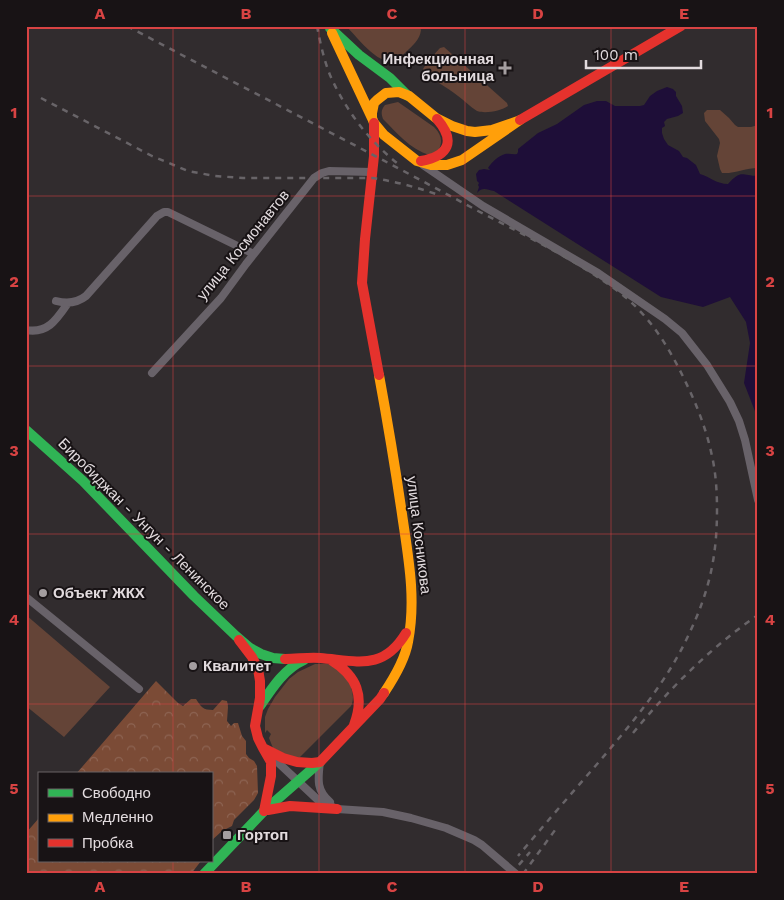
<svg xmlns="http://www.w3.org/2000/svg" width="784" height="900" viewBox="0 0 784 900" font-family="'Work Sans',sans-serif">
	<style>
		.green { fill: #644437 }
		.forest { fill: url(#forest-crowns) }
		.water { fill: #1e0e38 }
		.lines { fill: none; stroke-linecap: round; stroke-linejoin: round }
		.street { stroke: #686269; stroke-width: 8 }
		.fast { stroke: #30b455; stroke-width: 10 }
		.slow { stroke: #ff9f0a; stroke-width: 10 }
		.jam { stroke: #e5322d; stroke-width: 10 }
		.rail { stroke: #686468; stroke-width: 2.5; stroke-dasharray: 6 6; stroke-linecap: butt }
		.grid { fill: none; stroke: #d84343; stroke-width: 1; stroke-opacity: 0.55 }
		.poi-dot { fill: #a49ea0; stroke: #181315; stroke-width: 2 }
		.labels { text-anchor: middle; stroke-width: 4; stroke-linejoin: round; paint-order: stroke }
		.poi-label { font-size: 15px; font-weight: bold; fill: #e2dbde; stroke: #181315; text-anchor: start }
		.street-label { font-size: 15px; fill: #e2dbde; stroke: #181315 }
		.neatline { fill: none; stroke: #d84343; stroke-width: 2 }
		.grid-label { font-size: 16px; text-anchor: middle; font-weight: bold; fill: #d84343 }
	</style>
	<defs>
		<pattern id="forest-crowns" width="20" height="18" patternUnits="userSpaceOnUse" patternTransform="scale(1.25)"><rect width="20" height="18" fill="#7b4b36"/><path d="M2 6a3 3 0 1 1 6 0M12 15a3 3 0 1 1 6 0" fill="none" stroke="#8d6453"/></pattern>
	</defs>
	<rect width="100%" height="100%" fill="#312c2e"/>
	<path class="green" d="M 346,26 L 419,26 L 421,30 C 420,40 412,46 406,52 C 400,58 393,62 385,60 C 373,58 355,35 346,26 Z
		M 444,47 L 507,103 L 508,106 C 501,111 485,114 477,111 C 470,107 464,100 458,96 C 446,86 432,81 423,69 L 428,61 L 440,48 Z
		M 398,102 L 434,127 C 442,135 443,142 438,151 L 429,155 C 410,149 397,133 383,119 C 381,113 381,110 385,105 Z
		M 707,110 L 720,110 L 729,118 L 735,125 L 738,127 L 751,127 L 758,125 L 758,168 C 746,168 734,174 722,173 L 720,169 L 717,156 L 720,143 L 719,139 L 705,121 L 704,113 Z
		M 26,615 L 110,687 L 64,737 L 26,706 Z
		M 315,664 C 321,664 326,663 332,665 C 345,671 358,692 351,706 L 297,760 L 273,748 L 269,738 L 271,734 L 267,730 L 265,733 L 265,717 L 268,709 L 275,697 L 289,679 L 298,672 Z"/>
	<path class="forest" d="M 156,681 L 178,703 L 183,706 L 191,699 L 196,699 C 201,707 203,710 213,710 L 222,700 L 227,701 L 228,707 L 227,721 L 231,726 L 234,723 L 238,723 L 242,736 L 246,741 L 246,754 L 249,758 L 254,761 L 257,766 L 258,793 L 254,800 L 234,820 L 232,826 L 222,831 L 211,841 L 211,774 L 76,774 Z
		M 39,818 L 39,861 L 201,861 L 191,874 L 26,874 L 26,833 Z"/>
	<path class="water" d="M 667,87 L 673,89 L 676,92 L 676,96 L 682,106 L 683,113 L 678,116 L 667,119 L 664,122 L 665,126 L 662,128 L 662,133 L 664,139 L 668,145 L 679,151 L 683,157 L 687,158 L 696,165 L 700,174 C 710,177 717,184 728,184 C 742,169 741,176 758,176 L 758,419 L 744,383 L 750,343 L 746,322 L 730,297 L 703,307 L 661,297 L 494,191 C 487,190 483,186 477,193 L 479,187 L 478,185 L 479,183 L 477,181 L 476,174 L 479,170 L 484,169 L 490,170 L 488,168 C 492,162 498,156 505,154 C 509,153 513,155 517,154 L 518,152 L 518,149 L 538,133 L 557,124 L 584,105 L 597,101 L 606,101 L 615,106 L 640,106 L 644,105 L 650,96 L 657,91 Z"/>
	<g class="lines">
		<path class="street" d="M 423,165 L 483,206 L 598,273 L 665,319 L 682,333 L 707,365 L 730,402 L 739,421 L 745,440 L 758,500
			M 56,301 C 67,304 77,303 86,296 L 157,216 L 164,212 L 168,212 L 254,254
			M 26,330 C 48,334 57,319 68,303
			M 152,373 L 221,298 L 246,264 L 314,178 L 322,173 L 329,171 L 372,172
			M 26,597 L 139,689
			M 270,755 L 318,800 L 337,809 L 383,812 L 411,818 L 446,828 L 474,840 L 482,845 L 516,874
			M 320,762 C 318,779 316,790 330,802"/>
		<path class="fast" d="M 330,28 L 359,55 L 390,78 L 408,96
			M 26,430 L 83,481 L 194,596 L 236,636 L 250,648 L 261,654 L 273,658 L 285,659
			M 260,706 C 272,688 284,669 304,660
			M 204,874 L 264,811 L 320,762"/>
		<path class="slow" d="M 332,33 L 372,118
			M 518,121 L 492,130 L 475,132 L 467,131 L 452,126 L 436,118 L 409,96 L 399,92 L 386,93 L 377,100 L 374,103 L 372,113 L 372,118 L 374,123 L 384,135 L 417,161 L 431,165 L 447,165 L 462,160 L 520,120
			M 379,375 C 388,424 396,472 403,521 C 409,561 416,601 408,642 C 405,660 394,678 384,693"/>
		<path class="jam" d="M 520,120 L 681,26
			M 374,123 L 374,156 L 365,239 L 362,283 L 379,375
			M 421,161 C 449,156 456,141 437,119
			M 239,640 L 252,657 L 258,669 L 260,681 L 260,698 L 255,726 L 258,738 L 263,748 L 283,758 L 297,762 L 312,763 L 320,762 L 380,699 L 384,693
			M 285,659 C 297,659 309,657 320,658 C 358,661 383,671 406,633
			M 331,660 C 357,676 365,696 354,725
			M 263,748 L 271,762 L 271,776 L 264,811
			M 268,810 L 290,806 L 337,809"/>
		<path class="rail" d="M 127,26 C 244,88 362,148 478,211 C 518,232 558,251 596,276 C 611,286 626,296 639,310 C 660,332 675,359 688,387 C 698,408 707,432 712,456 C 716,474 717,492 717,510 C 717,557 709,592 689,634 C 667,682 632,723 598,763 C 571,794 544,825 518,856
			M 317,26 C 320,42 324,60 330,75 C 345,109 368,140 397,163
			M 41,98 L 152,156 L 188,171 L 215,176 L 243,178 L 372,178 C 394,181 415,187 436,194
			M 633,733 C 670,688 710,648 758,615
			M 511,874 L 530,852
			M 523,874 L 558,826"/>
	</g>
	<path class="grid" d="M 173,26 L 173,774M 319,26 L 319,874M 465,26 L 465,874M 611,26 L 611,874M 26,196 L 758,196M 26,366 L 758,366M 26,534 L 758,534M 26,704 L 758,704M 173,861 L 173,874"/>
	<g class="poi-dot">
		<path d="M502.5 60.5h5v5h5v5h-5v5h-5v-5h-5v-5h5z"/>
		<circle cx="43" cy="593" r="5"/>
		<circle cx="193" cy="666" r="5"/>
		<rect x="222" y="830" width="10" height="10" rx="2.5"/>
	</g>
	<g class="labels">
		<g class="poi-label">
			<text x="494" y="64" text-anchor="end">Инфекционная<tspan x="494" dy="17">больница</tspan></text>
			<text x="53" y="598">Объект ЖКХ</text>
			<text x="203" y="671">Квалитет</text>
			<text x="237" y="840">Гортоп</text>
		</g>
		<g class="street-label">
			<text transform="translate(243 245) rotate(-51)" y="5">улица Космонавтов</text>
			<text transform="translate(144 524) rotate(45)" y="5">Биробиджан - Унгун - Ленинское</text>
			<text transform="translate(419 535) rotate(83)" y="5">улица Косникова</text>
		</g>
	</g>
	<rect width="784" height="900" fill="none" stroke="#181315" stroke-width="55"/>
	<rect x="38" y="772" width="175" height="90" fill="#181315" stroke="#696365"/>
	<rect x="48" y="789" width="25" height="8" fill="#30b455" stroke="#696365"/>
	<text x="82" y="798" font-size="15" fill="#e2dbde">Свободно</text>
	<rect x="48" y="814" width="25" height="8" fill="#ff9f0a" stroke="#696365"/>
	<text x="82" y="822" font-size="15" fill="#e2dbde">Медленно</text>
	<rect x="48" y="839" width="25" height="8" fill="#e5322d" stroke="#696365"/>
	<text x="82" y="848" font-size="15" fill="#e2dbde">Пробка</text>
	<path d="M586 60v8h115v-8" fill="none" stroke="#e2dbde" stroke-width="2.5"/>
	<text x="594" y="60" font-size="15" fill="#e2dbde" stroke="#181315" stroke-width="4" paint-order="stroke">100 m</text>
	<rect x="28" y="28" width="728" height="844" class="neatline"/>
	<g class="grid-label">
		<text x="100" y="19">A</text>
		<text x="246" y="19">B</text>
		<text x="392" y="19">C</text>
		<text x="538" y="19">D</text>
		<text x="684" y="19">E</text>
		<text x="14" y="118">1</text>
		<text x="770" y="118">1</text>
		<text x="14" y="287">2</text>
		<text x="770" y="287">2</text>
		<text x="14" y="456">3</text>
		<text x="770" y="456">3</text>
		<text x="14" y="625">4</text>
		<text x="770" y="625">4</text>
		<text x="14" y="794">5</text>
		<text x="770" y="794">5</text>
		<text x="100" y="892">A</text>
		<text x="246" y="892">B</text>
		<text x="392" y="892">C</text>
		<text x="538" y="892">D</text>
		<text x="684" y="892">E</text>
	</g>
</svg>
